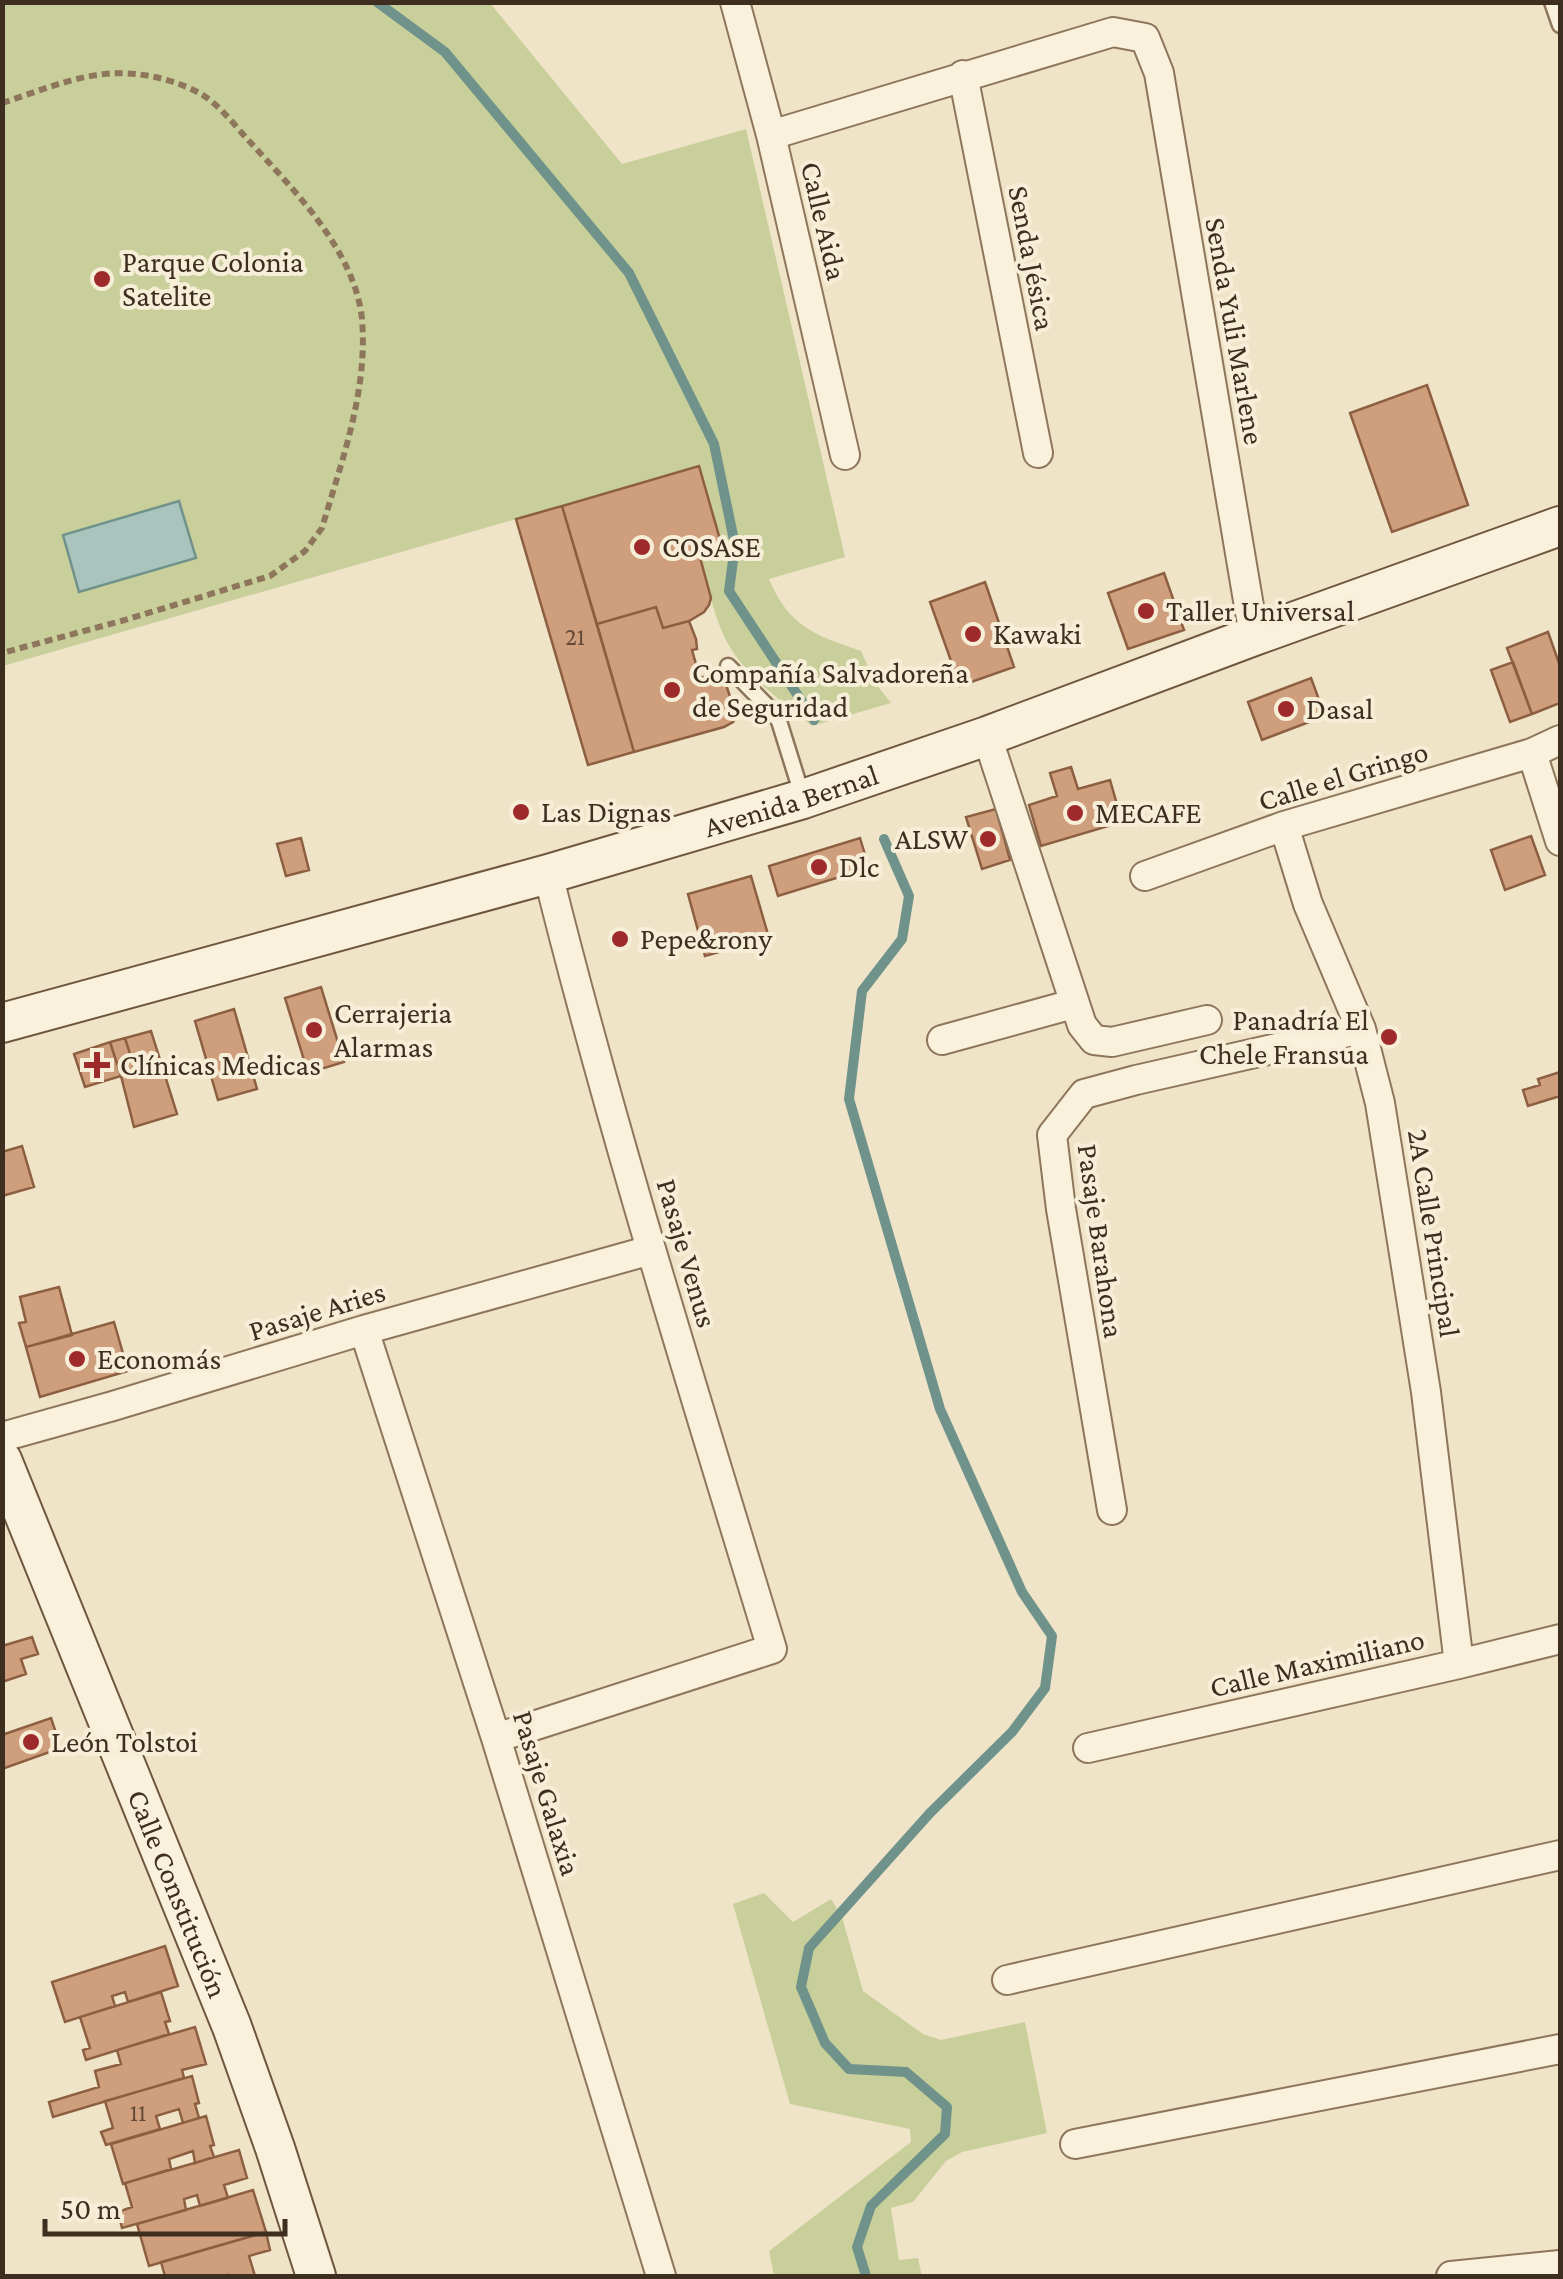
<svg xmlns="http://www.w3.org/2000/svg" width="1563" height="2279" viewBox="0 0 1563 2279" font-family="'Crimson Pro',serif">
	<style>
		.green { fill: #c9cf9b }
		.water { fill: #a9c4bc; stroke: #6f938a; stroke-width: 2.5 }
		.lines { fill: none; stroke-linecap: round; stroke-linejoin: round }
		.stream { stroke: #6f938a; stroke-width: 10 }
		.building { fill: #cf9f7d; stroke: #8d5f41; stroke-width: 2.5 }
		.service-casing { stroke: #8d765c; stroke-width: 19 }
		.minor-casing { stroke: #8d765c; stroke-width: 32 }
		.secondary-casing { stroke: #6f573f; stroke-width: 42 }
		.path { stroke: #8d765c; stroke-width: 6; stroke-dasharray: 8 5; stroke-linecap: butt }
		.service { stroke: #faf1dc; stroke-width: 14 }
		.minor { stroke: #faf1dc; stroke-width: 28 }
		.secondary { stroke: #faf1dc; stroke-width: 38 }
		.poi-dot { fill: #9e2a2b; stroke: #f7eed8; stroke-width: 4 }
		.labels { text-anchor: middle; stroke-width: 8; stroke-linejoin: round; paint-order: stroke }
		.number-label { font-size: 25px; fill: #624a37 }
		.street-label { font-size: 30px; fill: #3d2e20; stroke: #f7eed8 }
		.poi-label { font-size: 30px; fill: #3d2e20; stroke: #f7eed8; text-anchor: start }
	</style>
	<rect width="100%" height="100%" fill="#f0e4c8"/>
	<path class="green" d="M 3,3 L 490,3 L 622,164 L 746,129 L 845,557 L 769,579 C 789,627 815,635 861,651 L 876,684 L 891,703 L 812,726 C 784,703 751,680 731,649 C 714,621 707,582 698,550 L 721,542 L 698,467 L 3,666 Z
		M 764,1893 L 793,1922 L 831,1899 L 842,1917 L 863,1991 L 923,2034 L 941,2040 L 1025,2022 L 1047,2133 L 962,2152 L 946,2161 L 913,2202 L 891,2208 L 899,2260 L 918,2258 L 922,2276 L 774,2276 L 769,2251 L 911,2142 L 910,2129 L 790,2104 L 733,1904 Z"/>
	<path class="water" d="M 179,501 L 196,558 L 79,592 L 63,535 Z"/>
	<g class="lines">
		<path class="stream" d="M 377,2 L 445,52 L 629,273 L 714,444 L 735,545 L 729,591 L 814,720
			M 866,2276 L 857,2247 L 871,2206 L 945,2134 L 947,2107 L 906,2072 L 849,2069 L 825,2043 L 801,1987 L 809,1948 L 930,1813 L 1012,1732 L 1045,1688 L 1052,1636 L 1022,1592 L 940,1409 L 849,1099 L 862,991 L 902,939 L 909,896 L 884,839"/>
	</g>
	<path class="building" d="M 1427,385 L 1468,505 L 1392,532 L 1350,413 Z
		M 699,466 L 721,543 L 698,550 L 711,598 L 709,605 L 704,612 L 689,621 L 663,628 L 656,607 L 597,624 L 562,506 Z
		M 562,506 L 634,752 L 588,765 L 516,519 Z
		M 1164,573 L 1184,630 L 1128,649 L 1108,593 Z
		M 985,582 L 1014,667 L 960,686 L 930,602 Z
		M 656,607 L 663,628 L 689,621 L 696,639 L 697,649 L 692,650 L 700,678 L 722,672 L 732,703 L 736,708 L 737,716 L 733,722 L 724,727 L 634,752 L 597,624 Z
		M 1548,632 L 1560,666 L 1560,703 L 1532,714 L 1507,648 Z
		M 1513,662 L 1532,714 L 1510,722 L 1491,670 Z
		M 1311,678 L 1325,716 L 1262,740 L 1248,702 Z
		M 1071,767 L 1078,789 L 1110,780 L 1122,822 L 1041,846 L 1029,805 L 1057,796 L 1050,773 Z
		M 996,809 L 1010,860 L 982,869 L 966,817 Z
		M 1531,836 L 1545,875 L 1505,890 L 1491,850 Z
		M 301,838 L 309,870 L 286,876 L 277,844 Z
		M 860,838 L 869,868 L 778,896 L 769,866 Z
		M 751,876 L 769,938 L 705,956 L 688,894 Z
		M 321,987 L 344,1062 L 308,1073 L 285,998 Z
		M 234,1009 L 257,1089 L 218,1100 L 195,1021 Z
		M 151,1031 L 177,1114 L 134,1127 L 121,1076 L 135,1070 L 125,1038 Z
		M 125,1038 L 135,1070 L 121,1076 L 110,1042 Z
		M 110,1042 L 121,1076 L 85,1087 L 74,1054 Z
		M 1560,1072 L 1560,1096 L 1528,1106 L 1523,1090 L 1540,1085 L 1538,1079 Z
		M 22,1146 L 34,1187 L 2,1196 L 2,1152 Z
		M 59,1287 L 72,1335 L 26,1347 L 19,1323 L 26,1322 L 20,1297 Z
		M 114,1322 L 128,1371 L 40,1397 L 26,1347 Z
		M 32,1637 L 38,1654 L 21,1659 L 26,1674 L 2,1682 L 2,1646 Z
		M 51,1718 L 61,1748 L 2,1769 L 2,1735 Z
		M 165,1946 L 178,1986 L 128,2002 L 125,1992 L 112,1996 L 115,2006 L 65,2022 L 52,1982 Z
		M 161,1992 L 170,2021 L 165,2022 L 169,2034 L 86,2060 L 83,2050 L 90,2048 L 80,2017 Z
		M 195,2027 L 206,2064 L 182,2070 L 184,2078 L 53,2117 L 49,2102 L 99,2087 L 95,2071 L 121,2064 L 117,2050 Z
		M 192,2076 L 199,2103 L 195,2104 L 199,2118 L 183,2123 L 179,2109 L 156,2116 L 160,2129 L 106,2145 L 101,2132 L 113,2128 L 105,2101 Z
		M 206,2116 L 214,2145 L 210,2146 L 214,2157 L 195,2163 L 193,2151 L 169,2159 L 171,2169 L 123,2184 L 111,2144 Z
		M 239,2150 L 247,2178 L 224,2185 L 228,2198 L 200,2206 L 197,2195 L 184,2199 L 186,2210 L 122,2228 L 118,2212 L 132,2207 L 125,2183 Z
		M 253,2190 L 266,2232 L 149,2266 L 137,2224 Z
		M 266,2232 L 270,2250 L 249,2256 L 255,2276 L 227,2276 L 227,2275 L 220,2276 L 165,2276 L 161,2262 Z"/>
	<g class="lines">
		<g class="service-casing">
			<path id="service" d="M 1552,2 L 1560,25
				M 728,666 L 769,708 L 779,721 L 803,798"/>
		</g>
		<g class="minor-casing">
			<path id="minor" d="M 735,2 L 771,135 L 845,455
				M 963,75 L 1038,453
				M 771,135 L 1113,32 L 1145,38 L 1159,73 L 1254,636
				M 987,736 L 1082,1025 L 1094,1040 L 1112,1042 L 1207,1020
				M 1532,753 L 1560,841
				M 1284,826 L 1308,904 L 1361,1029 L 1380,1103 L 1426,1392 L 1459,1664
				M 1145,876 L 1284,826 L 1532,753 L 1560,740
				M 942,1040 L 1073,1004
				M 364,1330 L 496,1738 L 661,2276
				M 2,1437 L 113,1406 L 364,1330 L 651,1250
				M 1112,1510 L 1061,1209 L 1052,1135 L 1084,1094 L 1136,1080 L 1361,1029
				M 496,1738 L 772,1649 C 694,1392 613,1135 548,874
				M 1088,1748 L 1459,1664 L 1560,1639
				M 1007,1980 L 1560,1855
				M 1075,2144 L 1560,2049
				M 1451,2276 L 1560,2265"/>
		</g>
		<g class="secondary-casing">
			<g id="secondary">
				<path id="s1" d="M 2,1023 L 548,874 L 803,799 L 987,736 L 1254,636 L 1560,526"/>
				<path id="s2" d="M 2,1460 L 232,2027 L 275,2148 L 316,2276"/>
			</g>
		</g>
		<path class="path" d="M 2,103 C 46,89 89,69 135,74 C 157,76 182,83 201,94 C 220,105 235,126 250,142 C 294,190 355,251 362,319 C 368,391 342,460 322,528 L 305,551 L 270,576 L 125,620 L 2,653"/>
		<use href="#service" class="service"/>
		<use href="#minor" class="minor"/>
		<use href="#secondary" class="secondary"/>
	</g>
	<g class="poi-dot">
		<circle cx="102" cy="279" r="10"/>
		<circle cx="642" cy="547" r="10"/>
		<circle cx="1146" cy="611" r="10"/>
		<circle cx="973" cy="634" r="10"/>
		<circle cx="672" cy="690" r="10"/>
		<circle cx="1286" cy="709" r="10"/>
		<circle cx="521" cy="812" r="10"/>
		<circle cx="1075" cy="813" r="10"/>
		<circle cx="988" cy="839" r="10"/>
		<circle cx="819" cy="867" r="10"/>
		<circle cx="620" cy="939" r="10"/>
		<circle cx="314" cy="1030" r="10"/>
		<circle cx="1389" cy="1037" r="10"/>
		<path d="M92 1050h10v10h10v10h-10v10h-10v-10h-10v-10h10z"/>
		<circle cx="77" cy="1359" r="10"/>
		<circle cx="31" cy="1742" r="10"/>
	</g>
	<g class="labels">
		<g class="number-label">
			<text x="575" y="645">21</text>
			<text x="138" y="2121">11</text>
		</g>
		<g class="street-label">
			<text transform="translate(824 221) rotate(77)" y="10">Calle Aida</text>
			<text transform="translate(1032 258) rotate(79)" y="10">Senda Jésica</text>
			<text transform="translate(1235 331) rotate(80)" y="10">Senda Yuli Marlene</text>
			<text transform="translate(1343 776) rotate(-17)" y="10">Calle el Gringo</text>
			<text dy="10" stroke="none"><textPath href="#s1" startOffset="820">Avenida Bernal</textPath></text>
			<text transform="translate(1434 1233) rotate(81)" y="10">2A Calle Principal</text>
			<text transform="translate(1101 1241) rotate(82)" y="10">Pasaje Barahona</text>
			<text transform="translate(687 1253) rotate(74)" y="10">Pasaje Venus</text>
			<text transform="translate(317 1311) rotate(-17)" y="10">Pasaje Aries</text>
			<text transform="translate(1317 1663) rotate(-13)" y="10">Calle Maximiliano</text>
			<text transform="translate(547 1793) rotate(73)" y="10">Pasaje Galaxia</text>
			<text dy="10" stroke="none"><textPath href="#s2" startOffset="468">Calle Constitución</textPath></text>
		</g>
		<g class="poi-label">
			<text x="122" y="272">Parque Colonia<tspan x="122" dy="34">Satelite</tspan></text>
			<text x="662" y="557">COSASE</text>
			<text x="1166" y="621">Taller Universal</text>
			<text x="993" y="644">Kawaki</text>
			<text x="692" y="683">Compañía Salvadoreña<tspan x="692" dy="34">de Seguridad</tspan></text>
			<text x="1306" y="719">Dasal</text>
			<text x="541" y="822">Las Dignas</text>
			<text x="1095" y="823">MECAFE</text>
			<text x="968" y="849" text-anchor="end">ALSW</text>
			<text x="839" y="877">Dlc</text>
			<text x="640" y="949">Pepe&amp;rony</text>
			<text x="334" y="1023">Cerrajeria<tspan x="334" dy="34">Alarmas</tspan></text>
			<text x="1369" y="1030" text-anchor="end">Panadría El<tspan x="1369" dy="34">Chele Fransua</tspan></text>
			<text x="120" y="1075">Clínicas Medicas</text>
			<text x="97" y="1369">Economás</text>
			<text x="51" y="1752">León Tolstoi</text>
		</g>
	</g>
	<rect width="1563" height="2279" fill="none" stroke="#3d2e20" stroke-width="10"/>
	<path d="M45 2219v15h240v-15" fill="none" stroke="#3d2e20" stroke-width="5"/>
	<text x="60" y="2219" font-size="30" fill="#3d2e20" stroke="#f7eed8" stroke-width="8" paint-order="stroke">50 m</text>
</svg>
